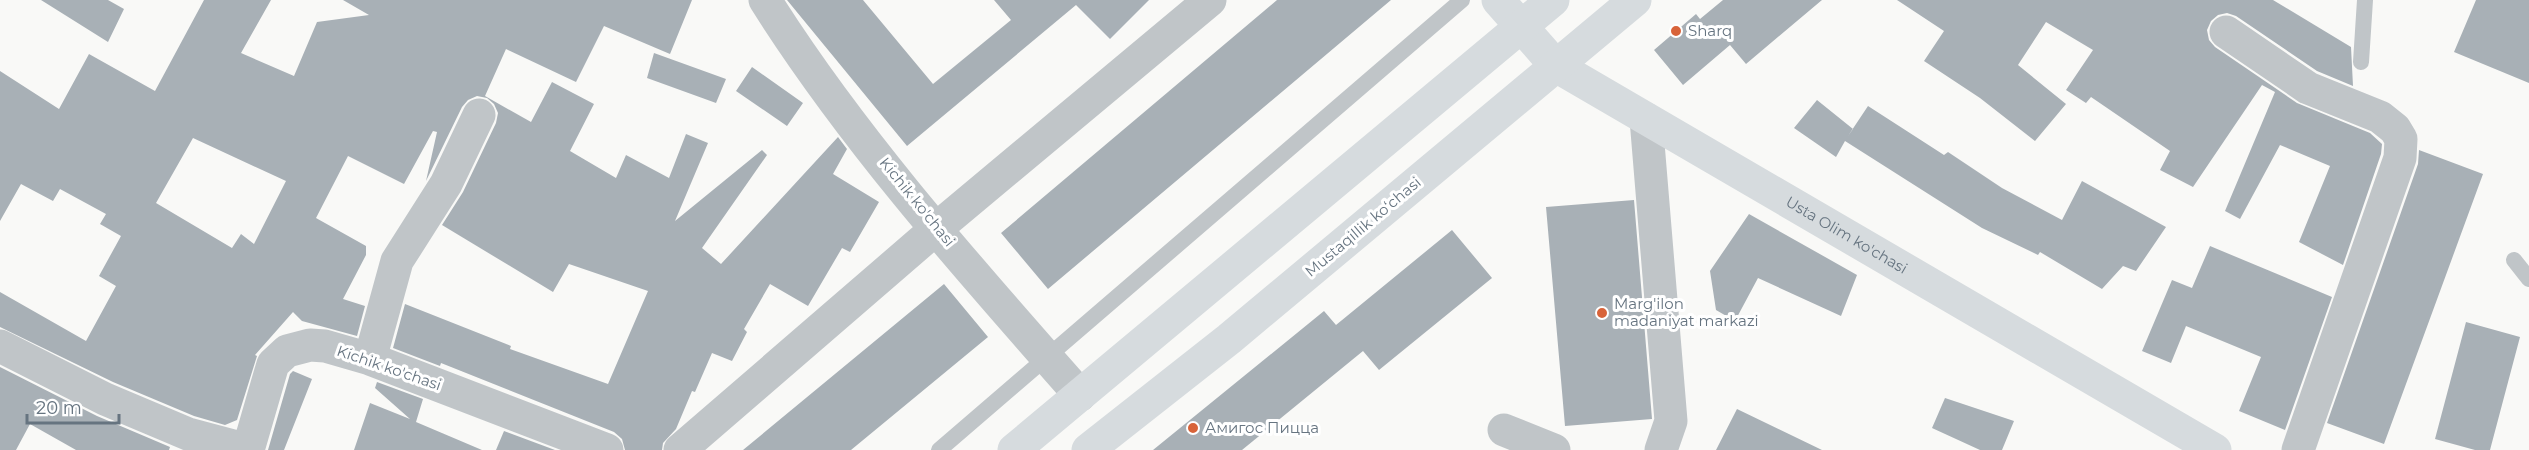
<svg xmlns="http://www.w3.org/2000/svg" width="2529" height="450" viewBox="0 0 2529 450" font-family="Montserrat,sans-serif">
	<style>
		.building { fill: #a8b0b6; fill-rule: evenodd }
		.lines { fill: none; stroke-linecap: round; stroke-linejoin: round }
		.lane { stroke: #c0c5c8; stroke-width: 16 }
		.street { stroke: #c0c5c8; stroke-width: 33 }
		.secondary { stroke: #d6dbde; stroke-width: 33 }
		.primary { stroke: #d6dbde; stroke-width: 33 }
		.poi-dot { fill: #d86339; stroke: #fff; stroke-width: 2 }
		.labels { text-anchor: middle; stroke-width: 6; stroke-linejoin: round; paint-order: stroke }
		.poi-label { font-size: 15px; fill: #667480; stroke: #fff; text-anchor: start }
		.street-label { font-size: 15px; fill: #667480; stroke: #fff }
	</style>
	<rect width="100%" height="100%" fill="#f9f9f7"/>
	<path class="building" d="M 41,0 L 108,0 L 124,9 L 108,42 Z
		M 204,0 L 271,0 L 241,53 L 294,76 L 317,22 L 369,15 L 343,0 L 692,0 L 670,54 L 604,26 L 576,82 L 506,49 L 485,96 L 531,122 L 552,82 L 594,104 L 570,151 L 616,178 L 626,155 L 669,178 L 686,134 L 708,143 L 675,221 L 762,150 L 767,155 L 702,248 L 721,264 L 838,137 L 847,149 L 833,174 L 879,202 L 850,252 L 842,248 L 808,306 L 770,284 L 744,329 L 747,332 L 732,361 L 712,353 L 695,392 L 692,391 L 676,429 L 663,443 L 662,450 L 625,450 L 622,439 L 614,432 L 441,363 L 440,366 L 393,348 L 405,304 L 511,346 L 510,349 L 608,384 L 648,291 L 569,264 L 553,292 L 442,225 L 463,192 L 496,123 L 498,113 L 494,104 L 487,98 L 477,96 L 468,100 L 462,107 L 426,181 L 437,132 L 433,131 L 404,184 L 348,156 L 316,218 L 366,246 L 366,255 L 343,299 L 365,306 L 357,336 L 302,321 L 293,312 L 255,355 L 257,356 L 237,420 L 225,425 L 194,416 L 113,382 L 0,327 L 0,292 L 86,341 L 116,286 L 99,276 L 121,236 L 100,224 L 106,214 L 60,189 L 53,201 L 21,184 L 0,221 L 0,71 L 59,109 L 89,54 L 155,91 ZM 193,138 L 286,181 L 254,244 L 241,234 L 232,248 L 156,203 Z
		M 787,0 L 863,0 L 933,84 L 1011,20 L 994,0 L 1149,0 L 1110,39 L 1076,5 L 907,146 Z
		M 1277,0 L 1391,0 L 1048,289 L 1001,233 Z
		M 1723,0 L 1822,0 L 1746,64 L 1730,45 L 1683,85 L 1654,50 L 1696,14 L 1700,19 Z
		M 1897,0 L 2273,0 L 2351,47 L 2353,86 L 2317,71 L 2236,16 L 2227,13 L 2218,15 L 2211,21 L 2207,30 L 2209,40 L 2215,47 L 2297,103 L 2370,133 L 2382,144 L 2381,154 L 2343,265 L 2299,242 L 2330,166 L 2280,145 L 2240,219 L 2225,211 L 2275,92 L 2262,85 L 2193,187 L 2160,170 L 2170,151 L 2091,97 L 2086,103 L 2066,90 L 2093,50 L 2046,22 L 2018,65 L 2066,104 L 2035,141 L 1980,98 L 1924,61 L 1944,31 Z
		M 2476,0 L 2529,0 L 2529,83 L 2454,52 Z
		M 654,53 L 726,79 L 716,103 L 647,78 Z
		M 752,67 L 803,103 L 787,126 L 736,91 Z
		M 1817,100 L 1853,129 L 1848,136 L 1868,106 L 1944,155 L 1948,152 L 2002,188 L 2062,220 L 2082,181 L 2166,227 L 2136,271 L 2123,266 L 2102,289 L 2040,252 L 2038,255 L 1982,228 L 1845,141 L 1836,157 L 1794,128 Z
		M 2419,150 L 2483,174 L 2384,444 L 2327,423 L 2418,164 Z
		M 1634,200 L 1652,419 L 1565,426 L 1546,207 Z
		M 1749,214 L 1857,275 L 1841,316 L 1758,278 L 1735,321 L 1716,310 L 1710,271 Z
		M 1452,230 L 1492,278 L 1379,370 L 1363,351 L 1242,450 L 1153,450 L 1324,311 L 1336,325 Z
		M 2210,246 L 2332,297 L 2285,430 L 2239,411 L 2261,357 L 2186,326 L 2171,363 L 2142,351 L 2172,280 L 2192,288 Z
		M 944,284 L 988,337 L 851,450 L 743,450 Z
		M 2466,322 L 2520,337 L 2490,450 L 2475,450 L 2435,439 Z
		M 0,367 L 97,416 L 170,447 L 169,450 L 76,450 L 30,424 L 16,450 L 0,450 Z
		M 293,371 L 312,379 L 284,450 L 268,450 L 290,374 Z
		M 377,382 L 423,399 L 416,422 L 482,450 L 354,450 L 370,403 L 410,419 L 375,388 Z
		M 1945,398 L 2014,421 L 2002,450 L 1980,450 L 1932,428 Z
		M 1737,409 L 1822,450 L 1716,450 Z
		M 504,431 L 555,450 L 496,450 Z"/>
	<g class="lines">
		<path class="lane" d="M 2361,62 L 2365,0
			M 2514,260 L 2529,279
			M 939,450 L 1462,0"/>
		<path class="street" d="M 765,0 C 854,141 970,270 1080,395
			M 2226,32 L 2308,88 L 2380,117 L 2395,129 L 2401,139 L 2400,158 L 2298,450
			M 1646,119 L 1671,421 L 1661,450
			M 0,346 L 105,399 L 188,434 L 248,450 L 273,364 L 287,351 L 310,345 L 325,346 L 370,359 L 607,450
			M 370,359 L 397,261 L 446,184 L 479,115
			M 1504,430 L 1554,450
			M 680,450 L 937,228 L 1210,0"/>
		<path class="secondary" id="s1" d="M 1498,0 L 1556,66 L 2215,450"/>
		<path class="primary" d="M 1014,450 L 1553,0
			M 1088,450 L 1229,339 L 1635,0"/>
	</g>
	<g class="poi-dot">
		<circle cx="1676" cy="31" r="6"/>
		<circle cx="1602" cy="313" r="6"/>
		<circle cx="1193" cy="428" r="6"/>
	</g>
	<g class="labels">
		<g class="poi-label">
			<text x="1688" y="36">Sharq</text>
			<text x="1614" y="309">Marg'ilon<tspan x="1614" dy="17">madaniyat markazi</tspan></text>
			<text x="1205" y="433">Амигос Пицца</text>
		</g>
		<g class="street-label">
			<text transform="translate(917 202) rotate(51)" y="5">Kichik ko'chasi</text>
			<text transform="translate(1363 227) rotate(-40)" y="5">Mustaqillik koʻchasi</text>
			<text dy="5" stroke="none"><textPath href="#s1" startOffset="424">Usta Olim ko'chasi</textPath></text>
			<text transform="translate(389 368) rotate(19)" y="5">Kichik ko'chasi</text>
		</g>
	</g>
	<path d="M27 414v9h92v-9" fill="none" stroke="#667480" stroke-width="3"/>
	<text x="36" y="414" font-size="18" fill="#667480" stroke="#ffffff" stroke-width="4.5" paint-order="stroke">20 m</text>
</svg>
